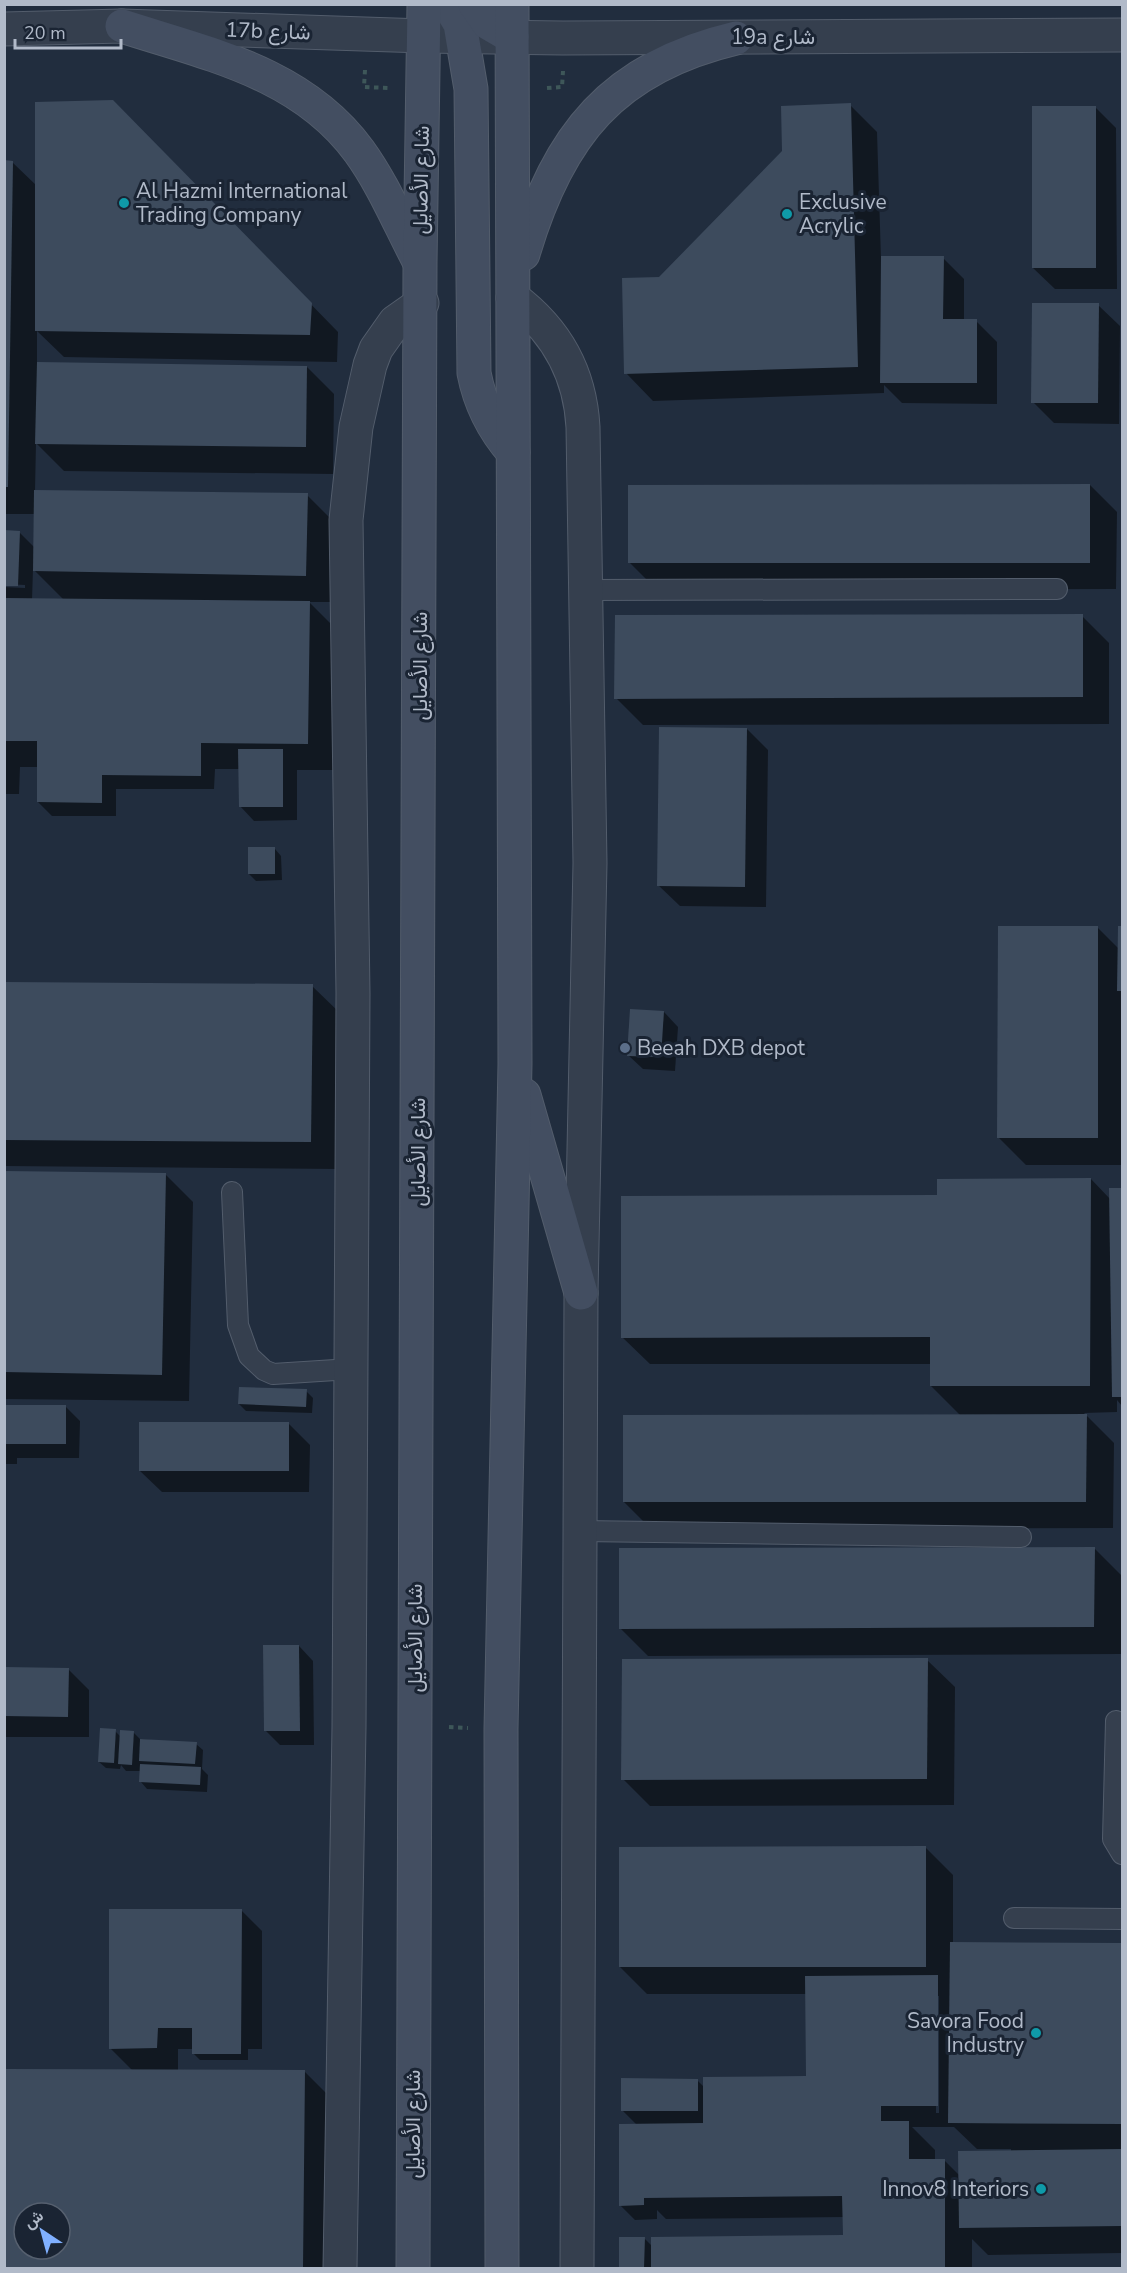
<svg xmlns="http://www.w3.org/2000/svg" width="1127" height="2273" font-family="'Nunito Sans',Vazirmatn,sans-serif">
<rect width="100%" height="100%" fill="#212d3e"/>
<g fill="#0007" fill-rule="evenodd">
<path d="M 850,105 L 877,132 L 881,258 L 943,258 L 964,279 L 964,321 L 976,321 L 997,342 L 997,404 L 902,403 L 884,385 L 884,393 L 653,401 L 626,373 L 660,279 Z"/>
<path d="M 1095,107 L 1116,128 L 1117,289 L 1055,289 L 1033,268 Z"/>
<path d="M 141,130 L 338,332 L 337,362 L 64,357 L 37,331 L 37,364 L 307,367 L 334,394 L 333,474 L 64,471 L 36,443 L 35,491 L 307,495 L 334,522 L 332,602 L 309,602 L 337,630 L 334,770 L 297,770 L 297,820 L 254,821 L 240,806 L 240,769 L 215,769 L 214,789 L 116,789 L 116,816 L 52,816 L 38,802 L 39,767 L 20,767 L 19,794 L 4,794 L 4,587 L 25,588 L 25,585 L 4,584 L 19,532 L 35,548 L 36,514 L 4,514 L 4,162 L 12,162 L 37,186 ZM 33,569 L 64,600 L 32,600 Z"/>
<path d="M 1098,305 L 1120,326 L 1119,424 L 1054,423 L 1033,402 Z"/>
<path d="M 1090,485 L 1117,512 L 1116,589 L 657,590 L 630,563 Z"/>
<path d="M 1082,616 L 1109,643 L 1109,724 L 643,725 L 616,698 Z"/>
<path d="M 747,729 L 768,750 L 766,907 L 680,906 L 658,885 Z"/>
<path d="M 275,849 L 281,856 L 282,880 L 256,881 L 249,874 Z"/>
<path d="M 1098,928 L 1119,949 L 1120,928 L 1122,928 L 1122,1165 L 1026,1165 L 999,1138 Z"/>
<path d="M 4,984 L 312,986 L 340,1013 L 338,1169 L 4,1166 Z"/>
<path d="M 664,1012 L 678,1027 L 675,1071 L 643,1069 L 628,1055 Z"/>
<path d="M 4,1172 L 166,1175 L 193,1202 L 189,1401 L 4,1399 Z"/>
<path d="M 1091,1179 L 1111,1200 L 1111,1190 L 1122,1189 L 1122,1406 L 1117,1400 L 1117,1412 L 1084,1413 L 1114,1443 L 1113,1528 L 651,1529 L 624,1502 L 961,1416 L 931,1386 L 931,1364 L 650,1364 L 622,1337 L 938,1197 Z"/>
<path d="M 306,1391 L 313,1398 L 312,1413 L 246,1411 L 239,1404 Z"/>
<path d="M 4,1406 L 66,1407 L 80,1421 L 79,1458 L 17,1458 L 17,1464 L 4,1464 Z"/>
<path d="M 289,1424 L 310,1445 L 309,1492 L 162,1492 L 140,1471 Z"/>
<path d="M 1094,1548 L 1121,1575 L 1121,1654 L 648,1656 L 621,1629 Z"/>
<path d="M 299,1646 L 313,1661 L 314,1745 L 280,1745 L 266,1731 Z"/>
<path d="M 927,1660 L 955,1687 L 954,1805 L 650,1806 L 623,1779 Z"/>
<path d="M 4,1668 L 68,1669 L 89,1690 L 89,1737 L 4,1737 Z"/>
<path d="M 115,1731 L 121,1737 L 133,1732 L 140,1739 L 196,1744 L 203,1750 L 202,1769 L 208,1775 L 207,1792 L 147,1789 L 141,1782 L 141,1771 L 126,1771 L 121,1765 L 120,1769 L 106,1768 L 99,1762 Z"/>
<path d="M 926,1848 L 953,1875 L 953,1944 L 1122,1945 L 1122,2253 L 988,2255 L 972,2239 L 972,2268 L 621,2268 L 621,2238 L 644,2238 L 653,2247 L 844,2237 L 844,2217 L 666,2219 L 657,2210 L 657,2219 L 635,2220 L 620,2205 L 637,2125 L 623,2111 L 697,2080 L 704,2087 L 807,2078 L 807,1994 L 647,1994 L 620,1967 ZM 936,1996 L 939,1996 L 939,2113 L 936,2113 ZM 912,2127 L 954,2127 L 977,2149 L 1011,2149 L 1011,2152 L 960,2176 L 944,2160 L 935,2160 L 935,2150 Z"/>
<path d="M 241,1910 L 262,1931 L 262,2049 L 248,2049 L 248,2060 L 200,2060 L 193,2053 L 194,2049 L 178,2049 L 178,2071 L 304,2071 L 331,2098 L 330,2268 L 4,2268 L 4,2071 L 133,2071 L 110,2048 ZM 24,2213 L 60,2213 L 60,2249 L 24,2249 Z"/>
</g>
<g fill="#3d4b5d" fill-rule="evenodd">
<path d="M 113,100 L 312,303 L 310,335 L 35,331 L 35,102 Z"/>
<path d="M 851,103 L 858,367 L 624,374 L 622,278 L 659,277 L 782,151 L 781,106 Z"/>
<rect x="1032" y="106" width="64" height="162"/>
<path d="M 4,160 L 13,161 L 8,487 L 4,487 Z"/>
<path d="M 881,256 L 944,256 L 943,319 L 977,319 L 977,383 L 880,383 Z"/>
<path d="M 1032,303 L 1099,303 L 1098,403 L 1031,403 Z"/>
<path d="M 37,362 L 307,366 L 306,447 L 35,444 Z"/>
<path d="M 1090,484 L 1090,563 L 628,563 L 628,485 Z"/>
<path d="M 34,490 L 308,493 L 306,576 L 33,571 Z"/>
<path d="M 4,530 L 20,531 L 18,586 L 4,586 Z"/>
<path d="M 4,598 L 310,601 L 308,744 L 201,743 L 201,776 L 102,775 L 102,803 L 37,802 L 37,741 L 4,741 Z"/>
<path d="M 1083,614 L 1083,697 L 614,699 L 615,615 Z"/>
<path d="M 659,727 L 747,728 L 745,887 L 657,886 Z"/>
<path d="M 238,749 L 283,749 L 283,807 L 239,807 Z"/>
<rect x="248" y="847" width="27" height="27"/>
<path d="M 998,926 L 1098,926 L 1098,1138 L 997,1138 Z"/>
<path d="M 1118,926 L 1122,926 L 1122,991 L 1117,991 Z"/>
<path d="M 4,982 L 313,984 L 311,1142 L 4,1140 Z"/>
<path d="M 630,1009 L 664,1011 L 661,1057 L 627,1056 Z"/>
<path d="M 4,1171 L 166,1173 L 162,1375 L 4,1372 Z"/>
<path d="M 1091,1178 L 1090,1386 L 930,1386 L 930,1337 L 621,1338 L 621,1196 L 937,1195 L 937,1179 Z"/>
<path d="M 1109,1188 L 1122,1188 L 1122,1397 L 1112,1397 Z"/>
<path d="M 239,1387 L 307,1389 L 306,1407 L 238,1404 Z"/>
<rect x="4" y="1405" width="62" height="39"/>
<path d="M 1087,1414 L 1086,1502 L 623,1502 L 623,1415 Z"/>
<rect x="139" y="1422" width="150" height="49"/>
<path d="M 1095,1547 L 1094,1627 L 619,1629 L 619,1548 Z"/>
<path d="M 263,1645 L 299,1645 L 300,1731 L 264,1731 Z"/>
<path d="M 928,1658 L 927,1779 L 621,1780 L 622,1659 Z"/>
<path d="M 4,1667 L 69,1668 L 68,1717 L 4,1716 Z"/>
<path d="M 100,1728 L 116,1729 L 114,1763 L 98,1762 Z"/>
<path d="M 120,1730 L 134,1731 L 132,1765 L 118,1764 Z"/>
<path d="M 140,1739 L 197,1742 L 195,1764 L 139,1761 Z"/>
<path d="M 140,1764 L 201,1767 L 200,1785 L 139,1782 Z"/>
<path d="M 926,1846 L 926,1967 L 619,1967 L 619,1847 Z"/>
<path d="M 109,1909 L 242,1909 L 241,2054 L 192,2054 L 192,2028 L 158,2028 L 157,2048 L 109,2049 Z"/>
<path d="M 950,1942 L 1122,1943 L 1122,2124 L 948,2123 Z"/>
<path d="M 938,1975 L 938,2106 L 881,2106 L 881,2121 L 909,2121 L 909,2159 L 945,2159 L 945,2268 L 651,2268 L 651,2237 L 843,2235 L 842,2196 L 644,2198 L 644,2205 L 619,2206 L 619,2124 L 703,2123 L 703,2077 L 806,2076 L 805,1976 Z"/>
<path d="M 4,2069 L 305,2070 L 303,2268 L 4,2268 ZM 24,2213 L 60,2213 L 60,2249 L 24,2249 Z"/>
<path d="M 621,2078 L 698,2079 L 698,2111 L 621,2111 Z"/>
<path d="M 1122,2149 L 1122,2226 L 959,2228 L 958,2151 Z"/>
<path d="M 619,2237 L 645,2237 L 644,2268 L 619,2268 Z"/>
</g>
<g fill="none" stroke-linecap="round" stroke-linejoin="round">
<defs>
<g id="service">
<path d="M 586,590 L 1057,589"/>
<path d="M 232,1192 L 238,1325 L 249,1356 L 264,1370 L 273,1374 L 351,1369"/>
<path d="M 581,1531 L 1021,1537"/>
<path d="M 1116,1721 L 1113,1839 L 1122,1854"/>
<path d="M 1014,1918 L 1122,1919"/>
</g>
<g id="minor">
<path d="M 4,29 L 122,26 L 424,36 L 563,38 L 1122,35"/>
<path d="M 513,298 C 556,330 580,372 583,427 L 590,863 L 581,1293 L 577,2268"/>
<path d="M 340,2268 L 349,1727 L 353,993 L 346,520 L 356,427 L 370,365 L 376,349 L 395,322 L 422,303"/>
</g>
<g id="secondary">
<path d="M 448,4 L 460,24 L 471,89 L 474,373 C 480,404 492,428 513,452"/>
<path d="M 475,4 L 488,23 L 512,37"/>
<path d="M 122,26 C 209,54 302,73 359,151 C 383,184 399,223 418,259"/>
<path d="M 523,254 C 558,135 613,67 736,38"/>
<path d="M 524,1095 L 581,1293"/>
<path d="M 413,2268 L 420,263 L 424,4"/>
<path d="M 502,2268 L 501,1729 L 515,1064 L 512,4"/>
</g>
</defs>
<use href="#service" stroke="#535d6c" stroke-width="22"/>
<use href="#minor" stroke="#535d6c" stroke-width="35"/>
<use href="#secondary" stroke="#535d6c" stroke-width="35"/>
<g stroke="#3e5759" stroke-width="4" stroke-dasharray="4.5 4.5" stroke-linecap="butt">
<path d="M 365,70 L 364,87 L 389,88"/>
<path d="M 547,88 L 562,87 L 563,71"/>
<path d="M 449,1727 L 468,1728"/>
</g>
<use href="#service" stroke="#353f4e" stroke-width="20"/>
<use href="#minor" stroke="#353f4e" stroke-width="33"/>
<use href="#secondary" stroke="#434e61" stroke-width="33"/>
</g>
<g fill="#0f9aa8" stroke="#1a2433" stroke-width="2">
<circle cx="124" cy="203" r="6"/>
<circle cx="787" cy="214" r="6"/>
<circle cx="1036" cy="2033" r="6"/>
<circle cx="1041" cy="2189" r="6"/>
</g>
<circle fill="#5c6f8a" stroke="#1a2433" stroke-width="2" cx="625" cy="1048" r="6"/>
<g text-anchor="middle" stroke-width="6" stroke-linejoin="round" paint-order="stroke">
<g font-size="21" fill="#b1bac9" stroke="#1a2433">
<text transform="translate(268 31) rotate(2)" y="7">17b شارع</text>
<text x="773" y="44">19a شارع</text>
<text transform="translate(421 180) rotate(-89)" y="7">شارع الأصايل</text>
<text transform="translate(420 666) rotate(-90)" y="7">شارع الأصايل</text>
<text transform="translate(418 1152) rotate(-90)" y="7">شارع الأصايل</text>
<text transform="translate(415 1638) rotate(-90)" y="7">شارع الأصايل</text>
<text transform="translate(413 2124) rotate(-90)" y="7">شارع الأصايل</text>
</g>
<g font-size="21" fill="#b1bac9" stroke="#1a2433" text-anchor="start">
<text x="136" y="198">Al Hazmi International<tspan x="136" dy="24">Trading Company</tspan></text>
<text x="799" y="209">Exclusive<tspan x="799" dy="24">Acrylic</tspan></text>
<text x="637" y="1055">Beeah DXB depot</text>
<text x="1024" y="2028" text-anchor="end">Savora Food<tspan x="1024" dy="24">Industry</tspan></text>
<text x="1029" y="2196" text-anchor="end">Innov8 Interiors</text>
</g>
</g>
<rect width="1127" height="2273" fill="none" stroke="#b1bac9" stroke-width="12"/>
<g transform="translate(42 2231) rotate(324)"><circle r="28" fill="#1a2433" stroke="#56606f" stroke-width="1.5"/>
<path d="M0-4.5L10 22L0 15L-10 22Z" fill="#80b0ff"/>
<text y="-9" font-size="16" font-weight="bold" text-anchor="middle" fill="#b1bac9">ش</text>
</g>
<path d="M15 39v9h106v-9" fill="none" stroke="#b1bac9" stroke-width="3"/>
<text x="24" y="39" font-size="18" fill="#b1bac9" stroke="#1a2433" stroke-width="4.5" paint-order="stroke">20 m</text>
</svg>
